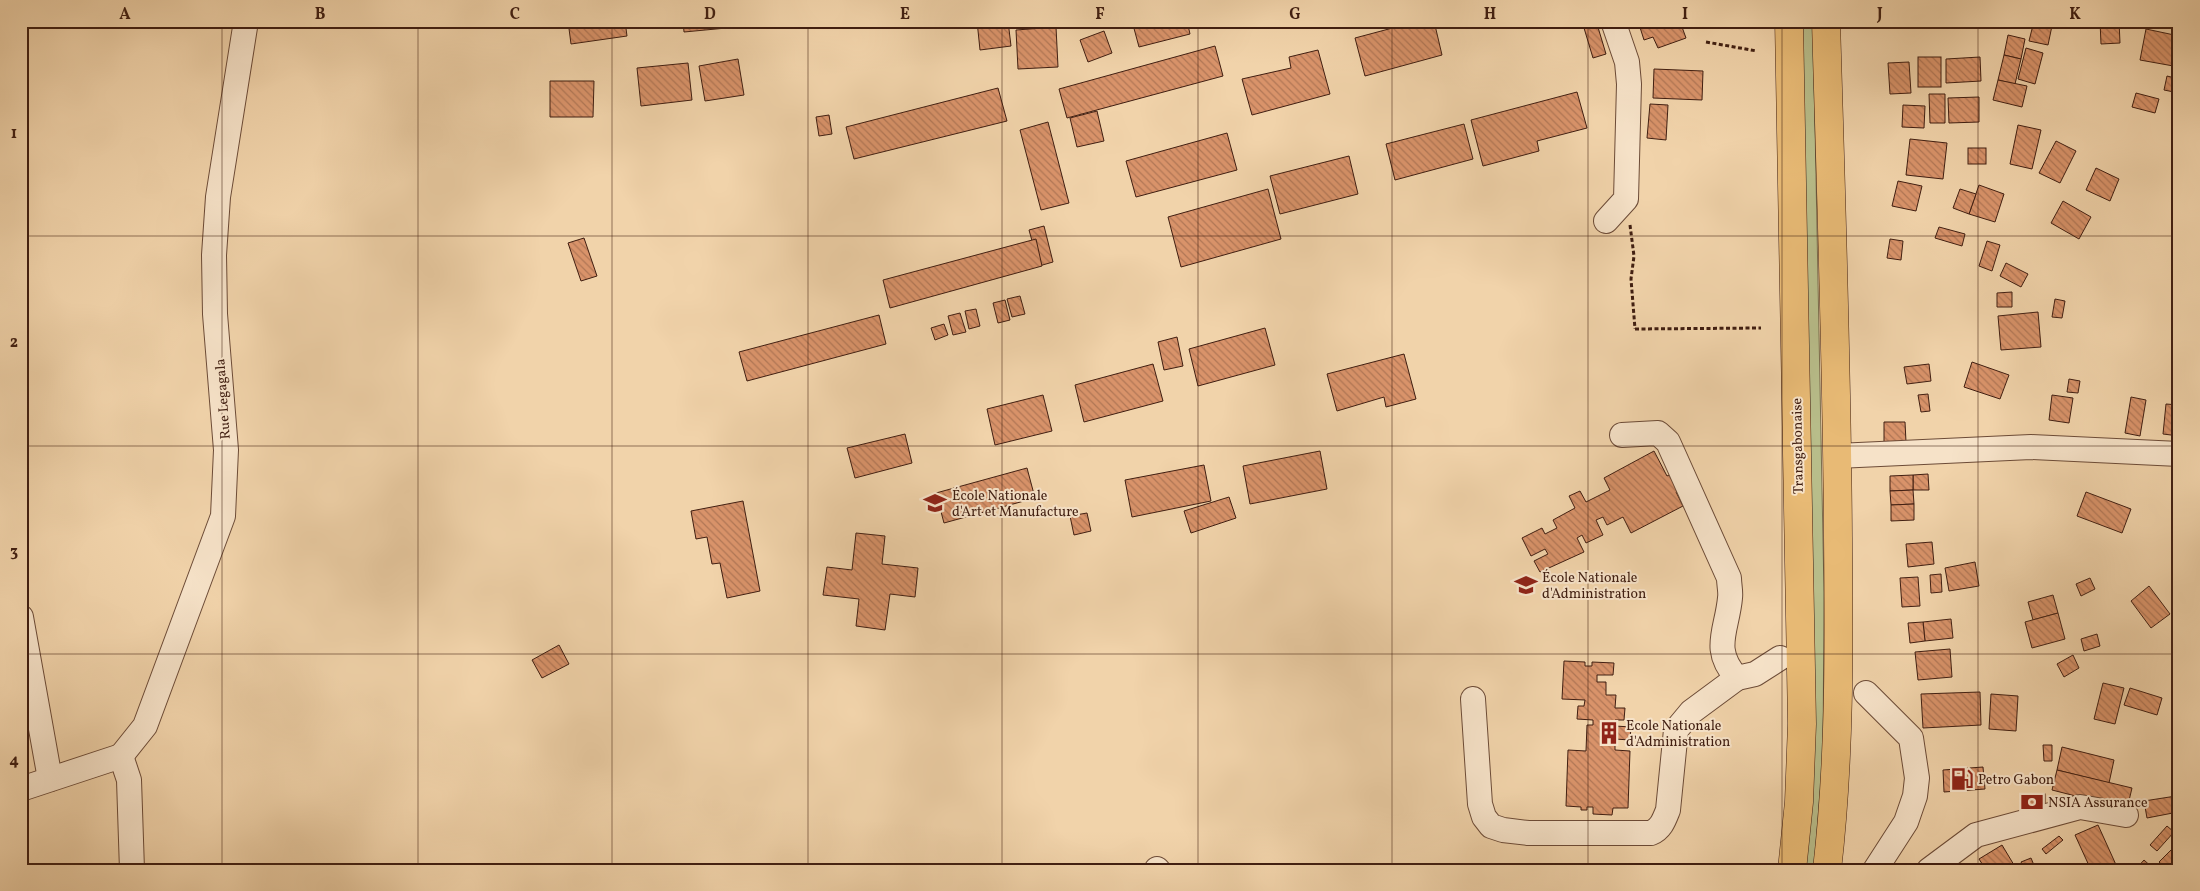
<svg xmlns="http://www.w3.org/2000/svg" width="2200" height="891" font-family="Vollkorn,serif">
<defs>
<pattern id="building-back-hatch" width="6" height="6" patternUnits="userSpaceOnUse" patternTransform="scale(1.25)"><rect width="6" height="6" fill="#d9936a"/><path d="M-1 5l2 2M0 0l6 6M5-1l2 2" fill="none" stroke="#b17756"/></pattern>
</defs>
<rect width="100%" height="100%" fill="#f1d3aa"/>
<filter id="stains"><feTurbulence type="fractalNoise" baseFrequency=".004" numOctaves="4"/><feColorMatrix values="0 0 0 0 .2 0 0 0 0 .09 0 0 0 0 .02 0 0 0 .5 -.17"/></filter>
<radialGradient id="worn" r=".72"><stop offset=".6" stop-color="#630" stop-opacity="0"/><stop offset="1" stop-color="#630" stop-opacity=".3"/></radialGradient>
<path fill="#b8bd8a" stroke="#7c6e4e" d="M 1802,21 L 1813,21 L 1824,593 L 1823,756 L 1814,870 L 1804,870 Z"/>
<g fill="url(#building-back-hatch)" stroke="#401e11">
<path d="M 568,21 L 625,21 L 627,36 L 571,44 Z"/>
<path d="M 683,21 L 737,21 L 737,27 L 684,32 Z"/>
<path d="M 797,21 L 829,21 L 828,26 Z"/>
<path d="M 977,21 L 1008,21 L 1011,46 L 980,50 Z"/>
<rect x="1014" y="21" width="39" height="3"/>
<path d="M 1132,21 L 1187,21 L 1190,34 L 1139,47 Z"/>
<path d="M 1399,21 L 1434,21 L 1442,55 L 1365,76 L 1355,38 L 1400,26 Z"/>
<path d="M 1638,21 L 1693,21 L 1694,23 L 1682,27 L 1686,38 L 1658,48 L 1653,37 L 1644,40 Z"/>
<path d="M 2034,21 L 2053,21 L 2048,45 L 2029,41 Z"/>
<path d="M 2100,21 L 2119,21 L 2120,43 L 2101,44 Z"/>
<path d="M 1597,24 L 1606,54 L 1593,58 L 1584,28 Z"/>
<path d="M 1056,27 L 1058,67 L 1018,69 L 1016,30 Z"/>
<path d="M 2146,29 L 2179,36 L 2179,67 L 2140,60 Z"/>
<path d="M 1104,31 L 1112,53 L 1088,62 L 1080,40 Z"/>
<path d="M 2008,35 L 2025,39 L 2021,59 L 2004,55 Z"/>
<path d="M 1215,46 L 1223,76 L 1067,118 L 1059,89 Z"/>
<path d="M 2026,48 L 2043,53 L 2035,84 L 2018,79 Z"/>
<path d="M 1318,50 L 1330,94 L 1252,115 L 1242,79 L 1291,68 L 1289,57 Z"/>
<path d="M 2004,55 L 2021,59 L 2015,84 L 1998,80 Z"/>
<rect x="1918" y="57" width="23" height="30"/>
<path d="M 1980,57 L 1981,81 L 1946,83 L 1946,59 Z"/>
<path d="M 738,59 L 744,95 L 705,101 L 699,66 Z"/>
<path d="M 1909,62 L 1911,93 L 1890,94 L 1888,63 Z"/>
<path d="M 688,63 L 692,100 L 641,106 L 637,68 Z"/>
<path d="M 1654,69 L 1703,71 L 1702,100 L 1653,98 Z"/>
<path d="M 2167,76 L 2179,79 L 2179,93 L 2164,90 Z"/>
<path d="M 1998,80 L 2027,86 L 2022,107 L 1993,100 Z"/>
<path d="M 550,81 L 594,81 L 593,117 L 550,117 Z"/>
<path d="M 998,88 L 1007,121 L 854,159 L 846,127 Z"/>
<path d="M 1577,92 L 1587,128 L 1537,141 L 1539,151 L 1483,166 L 1471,120 Z"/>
<path d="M 2136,93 L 2159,99 L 2155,113 L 2132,107 Z"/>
<path d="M 1929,94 L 1945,94 L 1945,123 L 1930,123 Z"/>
<path d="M 1979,97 L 1979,122 L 1949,123 L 1948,98 Z"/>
<path d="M 1650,104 L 1668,105 L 1666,140 L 1647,138 Z"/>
<path d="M 1903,105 L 1925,106 L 1924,128 L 1902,127 Z"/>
<path d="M 1097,111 L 1104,141 L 1077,147 L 1070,118 Z"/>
<path d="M 829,115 L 832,134 L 819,136 L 816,117 Z"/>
<path d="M 1048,122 L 1069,203 L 1041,210 L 1020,130 Z"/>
<path d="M 1464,124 L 1473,159 L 1395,180 L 1386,144 Z"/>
<path d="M 2018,125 L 2041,130 L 2032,169 L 2010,164 Z"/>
<path d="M 1227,133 L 1237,170 L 1136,197 L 1126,161 Z"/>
<path d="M 1910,139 L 1947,143 L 1943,179 L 1906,175 Z"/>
<path d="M 2056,141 L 2076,151 L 2060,183 L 2039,173 Z"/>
<rect x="1968" y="148" width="18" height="16"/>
<path d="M 1349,156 L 1358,194 L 1280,214 L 1270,176 Z"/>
<path d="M 2096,168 L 2119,179 L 2110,201 L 2086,190 Z"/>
<path d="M 1898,181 L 1922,186 L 1916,211 L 1892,206 Z"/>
<path d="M 1979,185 L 2004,194 L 1995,222 L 1969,214 Z"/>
<path d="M 1268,189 L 1281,239 L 1181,267 L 1168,217 Z"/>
<path d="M 1960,189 L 1976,194 L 1969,214 L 1953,208 Z"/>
<path d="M 2063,201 L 2091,217 L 2079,239 L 2051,223 Z"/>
<path d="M 1044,226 L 1053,262 L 1039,266 L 1029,230 Z"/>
<path d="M 1939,227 L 1965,234 L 1962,246 L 1935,238 Z"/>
<path d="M 584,238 L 597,276 L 581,281 L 568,243 Z"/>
<path d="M 1036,239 L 1042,266 L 890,308 L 883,280 Z"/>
<path d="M 1890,239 L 1903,241 L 1901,260 L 1887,258 Z"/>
<path d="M 1987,241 L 2000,245 L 1992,271 L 1979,266 Z"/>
<path d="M 2006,263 L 2028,274 L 2021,287 L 2000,276 Z"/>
<path d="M 2012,292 L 2012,307 L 1997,307 L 1997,293 Z"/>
<path d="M 1020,296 L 1025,314 L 1012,317 L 1007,299 Z"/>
<path d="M 2055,299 L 2065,301 L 2062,318 L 2052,317 Z"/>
<path d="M 1005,300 L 1010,320 L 998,323 L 993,303 Z"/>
<path d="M 976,309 L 980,326 L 969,329 L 965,311 Z"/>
<path d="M 2038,312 L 2041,347 L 2001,350 L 1998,316 Z"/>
<path d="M 960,313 L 966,332 L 953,335 L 948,316 Z"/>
<path d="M 879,315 L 886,344 L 747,381 L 739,352 Z"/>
<path d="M 944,324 L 948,335 L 935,340 L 931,328 Z"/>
<path d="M 1265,328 L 1275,365 L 1198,386 L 1189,349 Z"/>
<path d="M 1177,337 L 1183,366 L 1164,370 L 1158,342 Z"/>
<path d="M 1404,354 L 1416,399 L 1386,407 L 1384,397 L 1337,411 L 1327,374 Z"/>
<path d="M 1972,362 L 2009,375 L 2000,399 L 1964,387 Z"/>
<path d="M 1153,364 L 1163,401 L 1084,422 L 1075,385 Z"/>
<path d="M 1929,364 L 1931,381 L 1907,384 L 1904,367 Z"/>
<path d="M 2069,379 L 2080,381 L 2078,393 L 2067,392 Z"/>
<path d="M 1928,394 L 1930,411 L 1921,412 L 1918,395 Z"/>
<path d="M 1043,395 L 1052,431 L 995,445 L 987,409 Z"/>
<path d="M 2052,395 L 2073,398 L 2069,423 L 2049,420 Z"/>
<path d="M 2131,397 L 2146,400 L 2140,436 L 2125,433 Z"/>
<path d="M 2166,404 L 2179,405 L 2179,436 L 2163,434 Z"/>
<path d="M 1884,422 L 1905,422 L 1906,442 L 1884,442 Z"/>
<path d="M 905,434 L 912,463 L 855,478 L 847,448 Z"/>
<path d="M 1320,451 L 1327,489 L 1250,504 L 1243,466 Z"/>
<path d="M 1654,451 L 1667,476 L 1673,473 L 1682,489 L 1676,492 L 1683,506 L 1631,533 L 1623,517 L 1607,525 L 1603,517 L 1596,520 L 1603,535 L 1586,543 L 1582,535 L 1577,538 L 1584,552 L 1540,572 L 1534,561 L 1548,554 L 1545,549 L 1531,556 L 1522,538 L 1542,528 L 1545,534 L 1557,528 L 1553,520 L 1575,508 L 1569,496 L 1580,491 L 1586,502 L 1610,490 L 1604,478 Z"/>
<path d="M 1204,465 L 1211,501 L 1132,517 L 1125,480 Z"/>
<path d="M 1027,468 L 1035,498 L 944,523 L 936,493 Z"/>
<path d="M 1928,474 L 1929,490 L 1913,490 L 1913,475 Z"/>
<path d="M 1913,475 L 1913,490 L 1890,491 L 1890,476 Z"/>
<path d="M 1913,490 L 1914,504 L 1891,505 L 1890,491 Z"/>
<path d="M 2086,492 L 2131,509 L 2122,533 L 2077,516 Z"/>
<path d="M 1229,497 L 1236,518 L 1191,533 L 1184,511 Z"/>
<path d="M 743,501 L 760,591 L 727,598 L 720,563 L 712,564 L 707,537 L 696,539 L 691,511 Z"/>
<path d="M 1914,504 L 1914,520 L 1891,521 L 1891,505 Z"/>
<path d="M 1087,513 L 1091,531 L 1074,535 L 1070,516 Z"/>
<path d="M 856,533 L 885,536 L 882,564 L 918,568 L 915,597 L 890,594 L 885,630 L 856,626 L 859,599 L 823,595 L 827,567 L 852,570 Z"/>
<path d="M 1932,542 L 1934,564 L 1908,567 L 1906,544 Z"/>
<path d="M 1975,562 L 1979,586 L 1949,591 L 1945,568 Z"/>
<path d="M 1941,574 L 1942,592 L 1931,593 L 1930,575 Z"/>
<path d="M 1918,577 L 1920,606 L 1902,607 L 1900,578 Z"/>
<path d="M 2090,578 L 2095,589 L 2081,596 L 2076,584 Z"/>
<path d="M 2149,586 L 2170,614 L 2151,628 L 2131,601 Z"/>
<path d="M 2053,595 L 2058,613 L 2033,620 L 2028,602 Z"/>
<path d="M 2058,613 L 2065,639 L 2032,648 L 2025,622 Z"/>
<path d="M 1951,619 L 1953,638 L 1925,641 L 1923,622 Z"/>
<path d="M 1923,622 L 1925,641 L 1910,643 L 1908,623 Z"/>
<path d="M 2097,634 L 2100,646 L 2084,651 L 2081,639 Z"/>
<path d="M 559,645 L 569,664 L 542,678 L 532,660 Z"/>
<path d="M 1950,649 L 1952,677 L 1918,680 L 1915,652 Z"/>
<path d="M 2073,655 L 2079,668 L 2064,677 L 2057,664 Z"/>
<path d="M 1564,661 L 1585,662 L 1585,666 L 1592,666 L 1592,662 L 1614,663 L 1613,675 L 1597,675 L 1597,682 L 1606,682 L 1606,695 L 1616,695 L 1615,708 L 1625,708 L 1624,720 L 1615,720 L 1615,726 L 1631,727 L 1630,740 L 1615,739 L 1615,750 L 1630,751 L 1628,808 L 1613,808 L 1612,815 L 1593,814 L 1593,807 L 1587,807 L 1587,810 L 1581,810 L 1581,807 L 1566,806 L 1568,750 L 1586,751 L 1587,725 L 1593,725 L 1593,720 L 1577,719 L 1578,706 L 1584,706 L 1585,700 L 1562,699 Z"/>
<path d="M 2103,683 L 2124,688 L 2115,724 L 2094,719 Z"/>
<path d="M 2130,688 L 2162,698 L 2157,715 L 2124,705 Z"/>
<path d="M 1980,692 L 1981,725 L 1923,728 L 1921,694 Z"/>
<path d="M 1991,694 L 2018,696 L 2016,731 L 1989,729 Z"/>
<path d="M 2043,745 L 2052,745 L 2052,761 L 2044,761 Z"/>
<path d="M 2062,747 L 2114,760 L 2109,783 L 2057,770 Z"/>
<path d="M 1983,767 L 1985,789 L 1944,792 L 1943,770 Z"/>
<path d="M 2057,770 L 2132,788 L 2127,809 L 2052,790 Z"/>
<rect x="2023" y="794" width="22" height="11"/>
<path d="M 2176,796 L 2178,812 L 2147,818 L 2144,801 Z"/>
<path d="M 2098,825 L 2117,867 L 2111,870 L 2091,870 L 2075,835 Z"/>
<path d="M 2167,826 L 2174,832 L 2157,851 L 2150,845 Z"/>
<path d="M 2059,836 L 2063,840 L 2046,854 L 2042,849 Z"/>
<path d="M 2179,842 L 2179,870 L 2167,870 L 2159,862 Z"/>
<path d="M 2002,845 L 2017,870 L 1986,870 L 1979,859 Z"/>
<path d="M 2031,858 L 2036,870 L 2025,870 L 2021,862 Z"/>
<path d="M 2144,860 L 2155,870 L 2135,870 Z"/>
</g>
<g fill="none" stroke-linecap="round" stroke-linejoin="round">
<defs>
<g id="minor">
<path d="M 1606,221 L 1626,199 L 1629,84 L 1627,62 L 1613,21"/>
<path d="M 1622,435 L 1658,433 L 1668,442 L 1729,578 C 1729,585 1731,592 1730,598 C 1727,631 1711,649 1737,678 L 1755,674 L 1780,658"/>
<path d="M 1837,456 L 2031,447 L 2179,454"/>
<path d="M 21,617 L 50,779"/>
<path d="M 1866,693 L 1911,738 L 1917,778 L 1915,796 L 1906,822 L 1875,870"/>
<path d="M 1473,699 L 1480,804 L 1484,817 L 1491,826 L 1503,830 L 1528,833 L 1651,833 C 1661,829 1664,820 1668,810 L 1676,730 L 1691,712 L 1737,678"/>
<path d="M 121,756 L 145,726 L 223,516 L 226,450 L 215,314 L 214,255 L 218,197 L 246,21"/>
<path d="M 121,756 L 129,780 L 132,870"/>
<path d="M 21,789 L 121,756"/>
<path d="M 1157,869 L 1158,870"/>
<path d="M 1929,870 L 1976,835 L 2080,807 L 2126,815"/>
</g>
<g id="highway">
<path d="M 1789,21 L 1802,724 L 1799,802 L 1792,870"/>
<path d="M 1826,21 C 1831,193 1837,365 1838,537 C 1839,648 1840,759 1827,870"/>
</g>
</defs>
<use href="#minor" stroke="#6c4b37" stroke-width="26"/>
<use href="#highway" stroke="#401e11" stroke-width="29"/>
<g stroke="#401e11" stroke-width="3" stroke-dasharray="4 2.5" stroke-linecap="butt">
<path d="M 1706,42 L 1757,51"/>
<path d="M 1630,225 L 1634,256 L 1631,279 L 1635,329"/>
<path d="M 1635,329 L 1761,328"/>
</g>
<use href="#minor" stroke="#f6e2c8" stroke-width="24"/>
<use href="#highway" stroke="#e8ba75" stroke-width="28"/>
</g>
<path fill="none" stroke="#401e11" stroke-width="1" stroke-opacity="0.55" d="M 222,21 L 222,870M 418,21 L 418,870M 612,21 L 612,870M 808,21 L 808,870M 1002,21 L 1002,870M 1198,21 L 1198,870M 1392,21 L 1392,870M 1588,21 L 1588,870M 1782,21 L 1782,870M 1978,21 L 1978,870M 21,236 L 2179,236M 21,446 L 2179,446M 21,654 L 2179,654"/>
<defs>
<symbol id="university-bare" viewBox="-9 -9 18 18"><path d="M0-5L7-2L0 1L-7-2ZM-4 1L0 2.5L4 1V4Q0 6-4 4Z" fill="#8f2418" stroke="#f6e2c8" stroke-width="2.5" paint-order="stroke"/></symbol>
<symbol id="building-bare" viewBox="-9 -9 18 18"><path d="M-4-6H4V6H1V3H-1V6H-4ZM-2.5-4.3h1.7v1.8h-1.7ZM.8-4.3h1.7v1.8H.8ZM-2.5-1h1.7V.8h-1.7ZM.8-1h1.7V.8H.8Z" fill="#8f2418" stroke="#f6e2c8" stroke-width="2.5" paint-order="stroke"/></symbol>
<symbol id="fuel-bare" viewBox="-9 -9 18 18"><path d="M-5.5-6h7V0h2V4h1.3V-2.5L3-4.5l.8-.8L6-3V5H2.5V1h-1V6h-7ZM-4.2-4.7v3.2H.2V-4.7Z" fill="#8f2418" stroke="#f6e2c8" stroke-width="2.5" paint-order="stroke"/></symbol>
<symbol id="bank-bare" viewBox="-9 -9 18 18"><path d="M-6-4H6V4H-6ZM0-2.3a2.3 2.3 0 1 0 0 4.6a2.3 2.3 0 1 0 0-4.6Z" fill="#8f2418" stroke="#f6e2c8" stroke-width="2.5" paint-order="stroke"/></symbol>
</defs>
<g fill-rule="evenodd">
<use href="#university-bare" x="919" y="487" width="32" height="32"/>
<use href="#university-bare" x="1510" y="569" width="32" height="32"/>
<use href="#building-bare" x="1593" y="717" width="32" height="32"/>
<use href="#fuel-bare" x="1946" y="763" width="32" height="32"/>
<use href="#bank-bare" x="2016" y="786" width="32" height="32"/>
</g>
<g text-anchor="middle" stroke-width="4" stroke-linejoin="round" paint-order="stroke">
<g font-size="14" fill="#401e11" stroke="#f6e2c8">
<text transform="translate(222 399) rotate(-94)" y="5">Rue Legagala</text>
<text transform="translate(1797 446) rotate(-91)" y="5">Transgabonaise</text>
</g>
<g font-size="14" fill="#401e11" stroke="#f6e2c8" text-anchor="start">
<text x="952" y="500">École Nationale<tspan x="952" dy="16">d'Art et Manufacture</tspan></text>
<text x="1542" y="582">École Nationale<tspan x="1542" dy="16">d'Administration</tspan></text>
<text x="1626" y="730">Ecole Nationale<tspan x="1626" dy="16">d'Administration</tspan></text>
<text x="1978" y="784">Petro Gabon</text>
<text x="2048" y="807">NSIA Assurance</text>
</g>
</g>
<rect width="2200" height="891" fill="none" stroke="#f1d3aa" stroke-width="55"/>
<rect x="28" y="28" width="2144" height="836" fill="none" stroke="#401e11" stroke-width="2"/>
<g font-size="16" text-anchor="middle" font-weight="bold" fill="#401e11">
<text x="125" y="19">A</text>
<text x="320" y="19">B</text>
<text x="515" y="19">C</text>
<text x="710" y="19">D</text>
<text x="905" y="19">E</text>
<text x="1100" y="19">F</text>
<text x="1295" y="19">G</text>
<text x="1490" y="19">H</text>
<text x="1685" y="19">I</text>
<text x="1880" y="19">J</text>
<text x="2075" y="19">K</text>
<text x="14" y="138">1</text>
<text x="14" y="347">2</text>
<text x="14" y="556">3</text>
<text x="14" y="765">4</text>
</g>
<rect width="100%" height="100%" filter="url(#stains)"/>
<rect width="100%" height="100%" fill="url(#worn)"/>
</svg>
